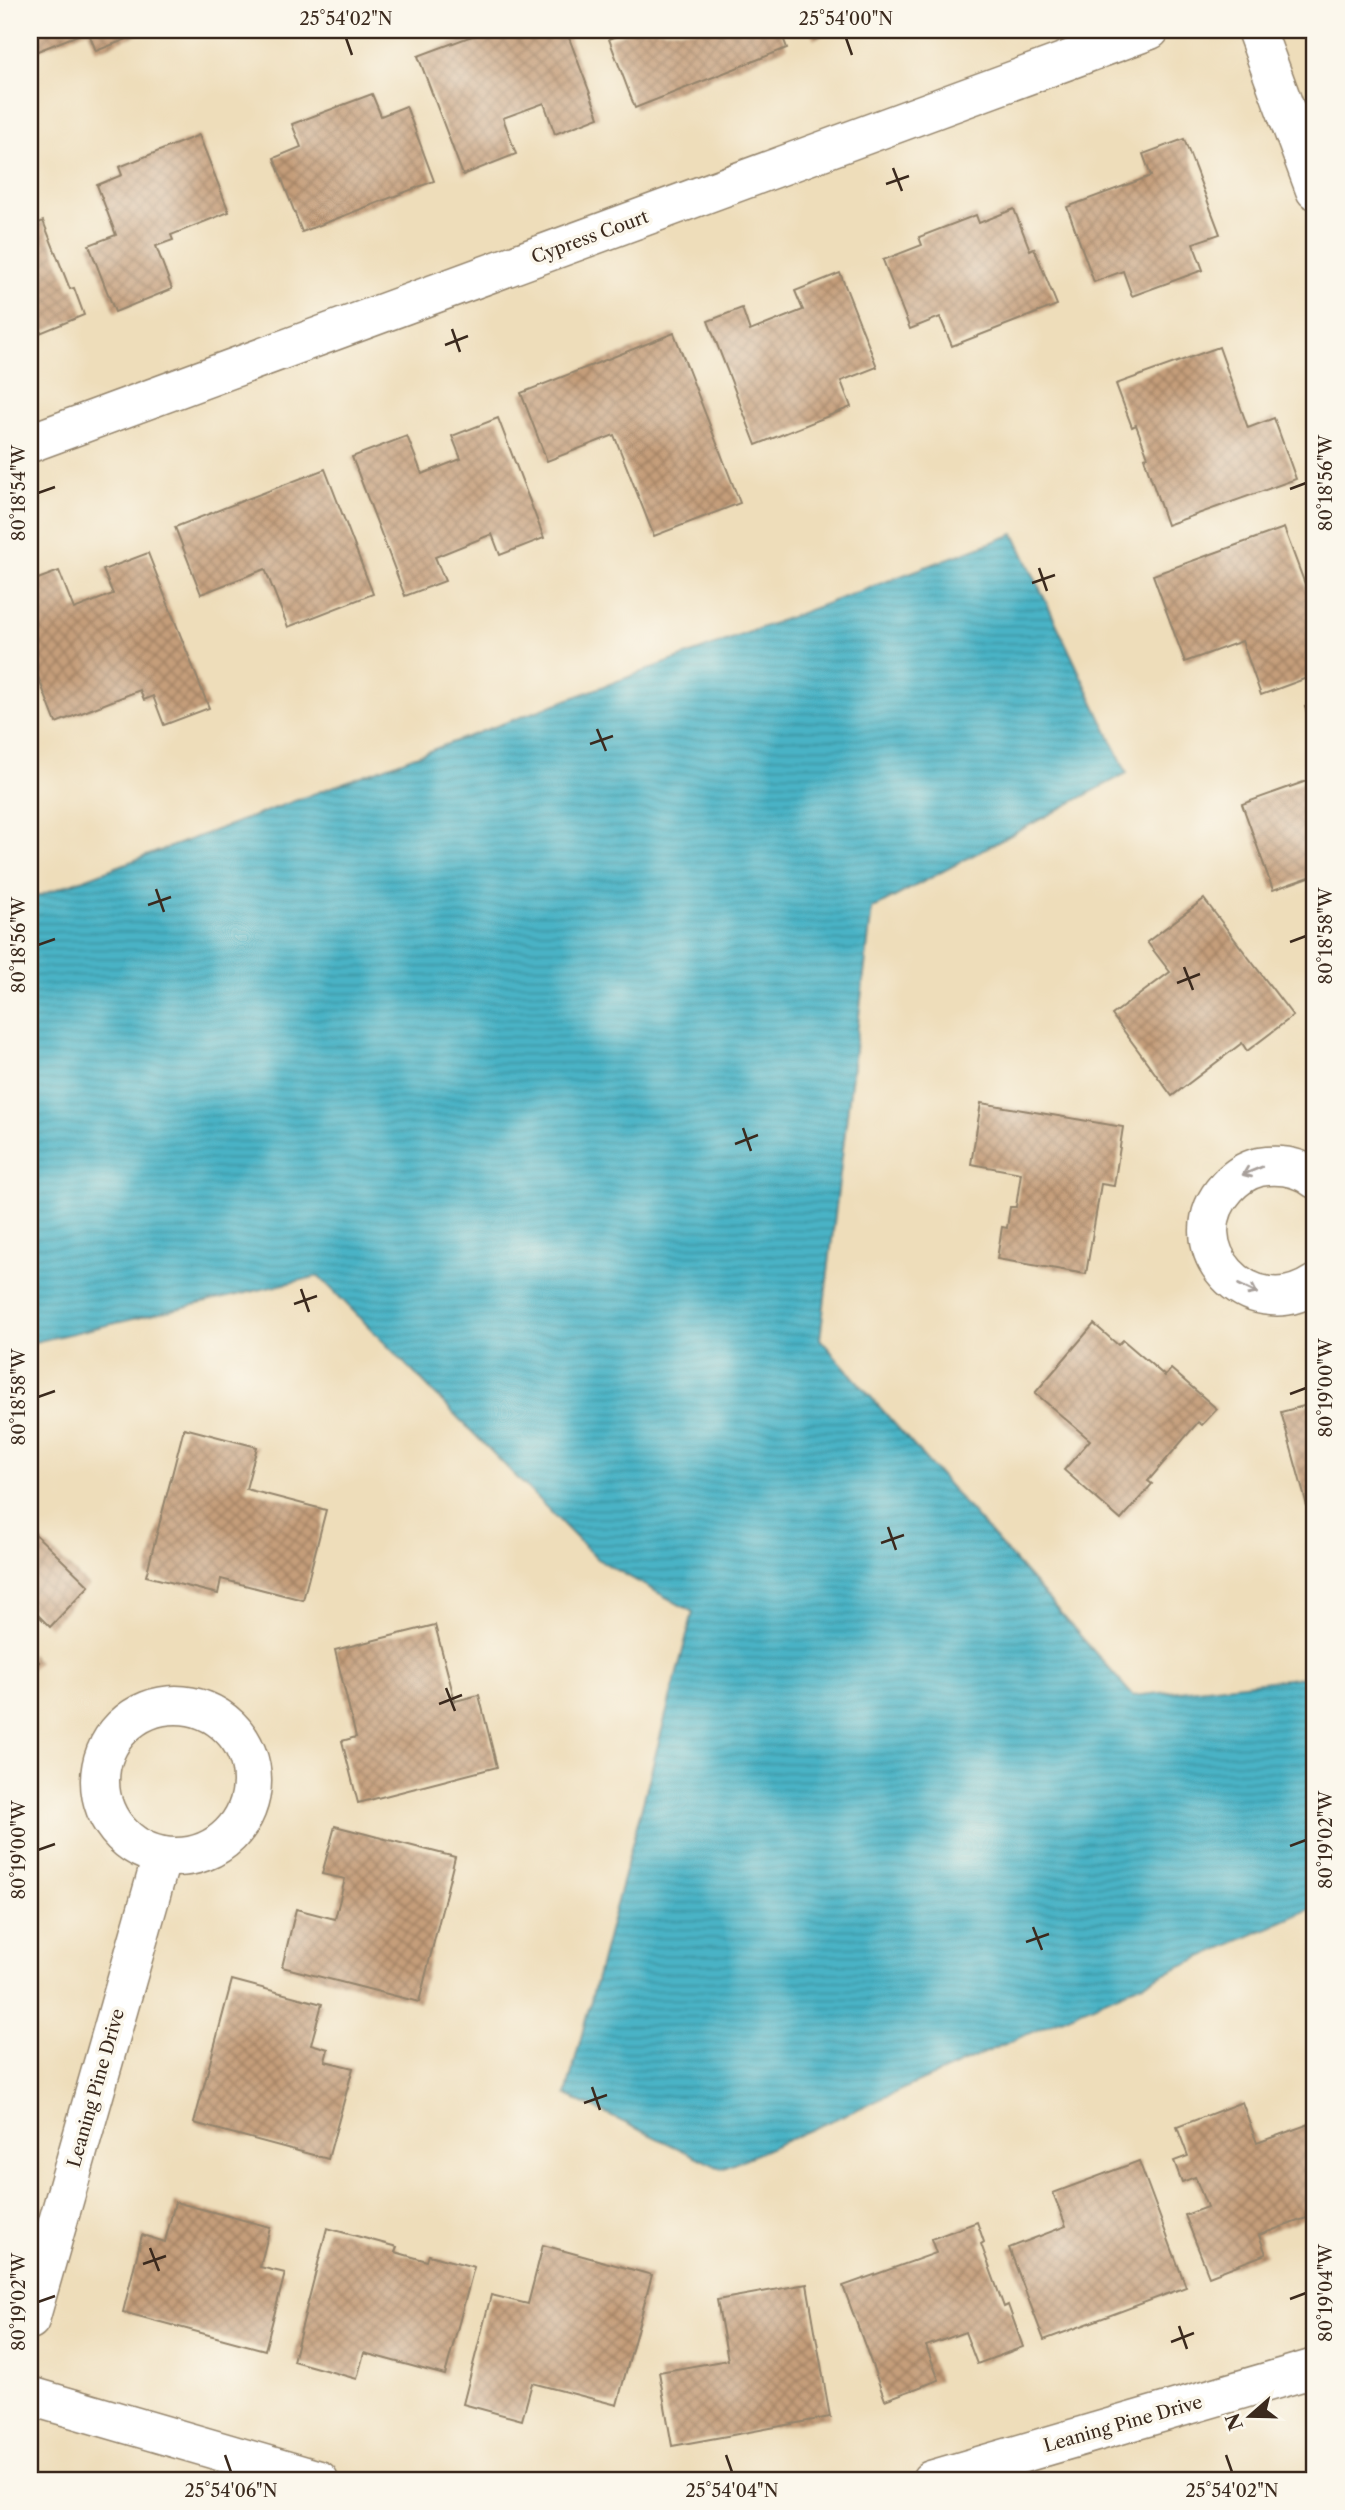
<svg xmlns="http://www.w3.org/2000/svg" width="1345" height="2510" font-family="'Libre Caslon Text',serif">
<defs>
<pattern id="water-rules" width="6" height="5" patternUnits="userSpaceOnUse" patternTransform="scale(1.75)"><rect width="6" height="5" fill="#48b3c6"/><path d="M0 2.5h6" fill="none" stroke="#3d92a0"/></pattern>
<pattern id="building-cross-hatch" width="8" height="8" patternUnits="userSpaceOnUse" patternTransform="scale(1.75)"><rect width="8" height="8" fill="#c59e7a"/><path d="M0 0l8 8M0 8l8-8" fill="none" stroke="#a18163"/></pattern>
</defs>
<rect width="100%" height="100%" fill="#fbf7ec"/>
<filter id="ink" filterUnits="userSpaceOnUse"><feTurbulence type="fractalNoise" baseFrequency=".0143" numOctaves="2"/><feDisplacementMap in="SourceGraphic" scale="14" xChannelSelector="R" yChannelSelector="G"/><feConvolveMatrix kernelMatrix="1 2 1 2 8 2 1 2 1" color-interpolation-filters="sRGB"/></filter>
<filter id="wash" filterUnits="userSpaceOnUse"><feTurbulence type="fractalNoise" baseFrequency=".00686" numOctaves="4" result="noise"/><feDisplacementMap in="SourceGraphic" scale="28" xChannelSelector="R" yChannelSelector="G"/><feGaussianBlur stdDeviation="1.57" result="paint"/><feColorMatrix in="noise" values="0 0 0 0 0 0 0 0 0 0 0 0 0 0 0 0 0 1.4 0 .05"/><feComposite in="paint" operator="in"/></filter>
<g filter="url(#wash)">
<rect width="100%" height="100%" fill="#eeddba"/>
<path fill="url(#water-rules)" stroke="#426e72" stroke-width="2" d="M 1014,534 L 1127,773 L 872,909 L 820,1339 L 1133,1696 L 1315,1676 L 1315,1907 L 722,2169 L 566,2095 L 693,1612 L 597,1559 L 319,1276 L 30,1343 L 30,899 Z"/>
<g id="blocks">
<g fill="url(#building-cross-hatch)">
<path d="M 30,30 L 150,30 L 96,51 L 88,31 L 30,54 Z"/>
<path d="M 488,30 L 566,30 L 599,117 L 555,134 L 544,103 L 503,118 L 516,154 L 463,175 L 418,56 Z"/>
<path d="M 634,30 L 780,30 L 787,48 L 635,108 L 609,39 Z"/>
<path d="M 811,30 L 837,30 L 814,39 Z"/>
<path d="M 372,94 L 381,116 L 406,106 L 434,181 L 302,232 L 274,158 L 301,147 L 292,124 Z"/>
<path d="M 199,135 L 229,212 L 171,235 L 173,240 L 156,246 L 172,289 L 115,312 L 89,245 L 116,235 L 97,185 L 122,175 L 119,167 Z"/>
<path d="M 1184,139 L 1220,234 L 1193,243 L 1203,270 L 1132,296 L 1123,271 L 1094,282 L 1067,207 L 1151,176 L 1143,154 Z"/>
<path d="M 1014,209 L 1030,250 L 1034,248 L 1057,305 L 952,346 L 940,317 L 910,329 L 883,260 L 922,245 L 919,237 L 976,215 L 979,223 Z"/>
<path d="M 43,221 L 70,289 L 74,288 L 84,315 L 40,333 L 30,313 L 30,227 Z"/>
<path d="M 840,273 L 877,367 L 841,381 L 851,407 L 756,445 L 708,321 L 742,308 L 750,331 L 803,310 L 795,291 Z"/>
<path d="M 674,333 L 740,503 L 654,536 L 614,435 L 547,461 L 521,393 Z"/>
<path d="M 1219,347 L 1248,428 L 1274,418 L 1296,479 L 1167,525 L 1144,458 L 1148,457 L 1136,425 L 1132,427 L 1116,384 Z"/>
<path d="M 498,418 L 544,538 L 500,555 L 492,534 L 435,557 L 445,581 L 405,596 L 352,457 L 407,436 L 422,474 L 461,459 L 452,436 Z"/>
<path d="M 325,469 L 373,594 L 288,627 L 265,569 L 201,594 L 175,527 Z"/>
<path d="M 1284,528 L 1315,611 L 1315,675 L 1261,695 L 1242,641 L 1185,662 L 1153,575 Z"/>
<path d="M 148,553 L 209,708 L 164,725 L 153,696 L 144,700 L 140,690 L 56,723 L 30,656 L 30,582 L 59,571 L 74,609 L 113,594 L 103,570 Z"/>
<path d="M 1315,704 L 1315,735 L 1305,707 Z"/>
<path d="M 1315,778 L 1315,875 L 1273,890 L 1242,804 Z"/>
<path d="M 1204,899 L 1293,1016 L 1247,1051 L 1242,1043 L 1172,1096 L 1112,1015 L 1170,972 L 1147,942 Z"/>
<path d="M 981,1103 L 1123,1127 L 1114,1186 L 1101,1184 L 1086,1274 L 997,1259 L 1002,1227 L 1007,1228 L 1010,1207 L 1016,1207 L 1021,1173 L 971,1164 Z"/>
<path d="M 1094,1324 L 1118,1345 L 1123,1340 L 1165,1376 L 1171,1369 L 1217,1409 L 1202,1425 L 1198,1422 L 1148,1481 L 1152,1484 L 1121,1520 L 1064,1470 L 1090,1440 L 1035,1393 Z"/>
<path d="M 1315,1403 L 1315,1507 L 1308,1509 L 1281,1412 Z"/>
<path d="M 184,1428 L 257,1447 L 246,1489 L 326,1510 L 303,1600 L 221,1579 L 218,1594 L 146,1576 Z"/>
<path d="M 30,1529 L 89,1586 L 50,1627 L 30,1607 Z"/>
<path d="M 435,1625 L 455,1701 L 479,1695 L 497,1767 L 358,1803 L 342,1741 L 356,1737 L 335,1650 Z"/>
<path d="M 30,1653 L 39,1662 L 30,1671 Z"/>
<path d="M 335,1826 L 455,1857 L 419,2002 L 282,1967 L 296,1909 L 335,1919 L 345,1879 L 322,1874 Z"/>
<path d="M 232,1980 L 322,2004 L 311,2044 L 328,2049 L 325,2061 L 353,2068 L 328,2159 L 194,2123 Z"/>
<path d="M 1242,2102 L 1257,2143 L 1312,2123 L 1315,2134 L 1315,2215 L 1259,2235 L 1266,2254 L 1209,2276 L 1185,2215 L 1207,2207 L 1195,2177 L 1182,2182 L 1174,2161 L 1188,2156 L 1177,2127 Z"/>
<path d="M 1139,2161 L 1186,2287 L 1044,2340 L 1009,2248 L 1066,2226 L 1053,2193 Z"/>
<path d="M 175,2202 L 270,2227 L 260,2267 L 285,2273 L 265,2350 L 123,2312 L 142,2235 L 165,2242 Z"/>
<path d="M 977,2222 L 984,2242 L 981,2244 L 1004,2307 L 1008,2305 L 1023,2347 L 977,2364 L 965,2332 L 926,2346 L 939,2380 L 885,2400 L 843,2286 L 936,2253 L 931,2239 Z"/>
<path d="M 327,2228 L 397,2247 L 395,2252 L 427,2261 L 429,2255 L 474,2267 L 445,2375 L 364,2353 L 357,2379 L 293,2361 Z"/>
<path d="M 543,2245 L 652,2275 L 617,2405 L 532,2383 L 522,2420 L 463,2404 L 491,2295 L 528,2304 Z"/>
<path d="M 807,2284 L 830,2417 L 672,2446 L 659,2372 L 728,2360 L 717,2300 Z"/>
</g>
</g>
</g>
<g filter="url(#ink)">
<use href="#blocks" fill-opacity="0" stroke="#94846c" stroke-width="2"/>
<g fill="none" stroke-linecap="round" stroke-linejoin="round">
<defs>
<g id="minor">
<path d="M 1256,30 L 1315,190"/>
<path d="M 30,443 L 1150,30"/>
<path d="M 1315,1179 C 1299,1166 1279,1164 1259,1167 C 1247,1170 1236,1177 1227,1187 C 1174,1245 1249,1328 1315,1284"/>
<circle cx="176" cy="1781" r="76"/>
<path d="M 30,2320 L 162,1856"/>
<path d="M 30,2396 L 319,2480"/>
<path d="M 931,2480 L 1315,2368"/>
</g>
</defs>
<use href="#minor" stroke="#94846c" stroke-width="41"/>
<use href="#minor" stroke="#fff" stroke-width="38"/>
</g>
<defs><path id="oneway-shaft" d="M-6 0H5M1.5-3L5.5 0L1.5 3" fill="none" stroke-width="1.6" stroke-linecap="round" stroke-linejoin="round" transform="scale(1.75)"/></defs>
<g stroke="#a79f9a">
<use href="#oneway-shaft" transform="translate(1252 1171) rotate(158)"/>
<use href="#oneway-shaft" transform="translate(1248 1289) rotate(26)"/>
</g>
</g>
<path fill="none" stroke="#3b2a1e" stroke-width="2.5" d="M 346,38 L 352,55M 846,38 L 852,55M 893,168 L 902,191M 886,184 L 909,176M 452,329 L 460,352M 445,345 L 468,336M 1290,489 L 1306,483M 38,493 L 55,487M 1039,568 L 1047,591M 1032,583 L 1055,575M 597,729 L 606,751M 590,744 L 613,736M 156,889 L 164,912M 148,905 L 171,897M 1290,942 L 1306,936M 38,945 L 55,939M 1184,967 L 1193,990M 1177,983 L 1200,974M 743,1128 L 751,1151M 735,1144 L 758,1135M 301,1289 L 309,1312M 294,1304 L 317,1296M 1290,1394 L 1306,1388M 38,1397 L 55,1391M 888,1527 L 896,1550M 881,1543 L 904,1535M 446,1688 L 455,1711M 439,1704 L 462,1695M 1290,1846 L 1306,1840M 38,1850 L 55,1844M 1033,1927 L 1042,1950M 1026,1942 L 1049,1934M 592,2087 L 600,2110M 584,2103 L 607,2095M 150,2248 L 159,2271M 143,2264 L 166,2256M 1290,2299 L 1306,2293M 38,2302 L 55,2296M 1179,2326 L 1187,2349M 1171,2342 L 1194,2333M 225,2455 L 231,2472M 726,2455 L 732,2472M 1226,2455 L 1232,2472"/>
<g text-anchor="middle" stroke-width="7" stroke-linejoin="round" paint-order="stroke">
<g font-size="18" fill="#3b2a1e" stroke="#fbf7ec">
<text transform="translate(590 237) rotate(-20)" y="6">Cypress Court</text>
<text transform="translate(96 2088) rotate(-74)" y="6">Leaning Pine Drive</text>
<text transform="translate(1123 2424) rotate(-16)" y="6">Leaning Pine Drive</text>
</g>
</g>
<rect width="1345" height="2510" fill="none" stroke="#fbf7ec" stroke-width="77"/>
<g transform="translate(1250 2416) rotate(250)" stroke="#fbf7ec" stroke-width="5" paint-order="stroke">
<path d="M0-5L12 26L0 18L-12 26Z" fill="#3b2a1e"/>
<text y="-10" font-size="19" font-weight="bold" text-anchor="middle" fill="#3b2a1e">N</text>
</g>
<rect x="38" y="38" width="1268" height="2434" fill="none" stroke="#3b2a1e" stroke-width="2.5"/>
<g font-size="18" text-anchor="middle" fill="#3b2a1e">
<text x="346" y="25">25°54'02"N</text>
<text x="846" y="25">25°54'00"N</text>
<text transform="translate(1326 483) rotate(-90)" y="6">80°18'56"W</text>
<text transform="translate(19 493) rotate(-90)" y="6">80°18'54"W</text>
<text transform="translate(1326 936) rotate(-90)" y="6">80°18'58"W</text>
<text transform="translate(19 945) rotate(-90)" y="6">80°18'56"W</text>
<text transform="translate(1326 1388) rotate(-90)" y="6">80°19'00"W</text>
<text transform="translate(19 1397) rotate(-90)" y="6">80°18'58"W</text>
<text transform="translate(1326 1840) rotate(-90)" y="6">80°19'02"W</text>
<text transform="translate(19 1850) rotate(-90)" y="6">80°19'00"W</text>
<text transform="translate(1326 2293) rotate(-90)" y="6">80°19'04"W</text>
<text transform="translate(19 2302) rotate(-90)" y="6">80°19'02"W</text>
<text x="231" y="2497">25°54'06"N</text>
<text x="732" y="2497">25°54'04"N</text>
<text x="1232" y="2497">25°54'02"N</text>
</g>
</svg>
